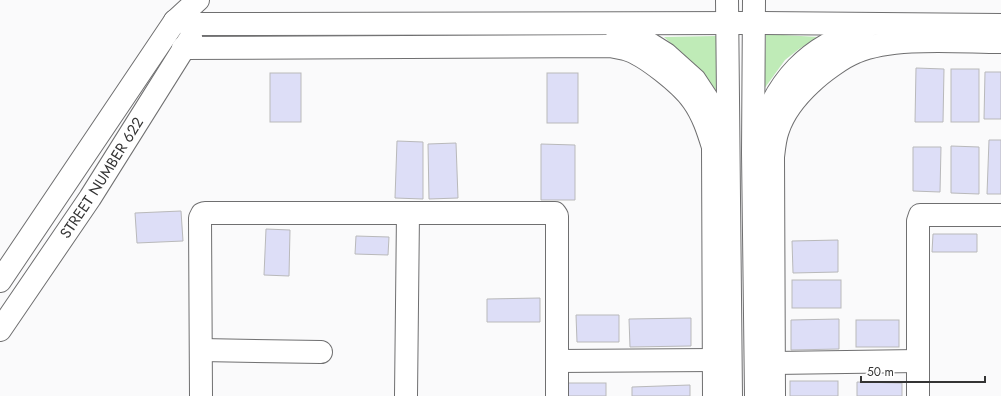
<svg xmlns="http://www.w3.org/2000/svg" width="1001" height="396" font-family="Jost,sans-serif">
<rect width="100%" height="100%" fill="#fafafb"/>
<g fill="#bfebb7">
<path d="M 766,34 L 818,37 L 799,49 L 785,60 L 764,89 Z"/>
<path d="M 716,36 L 716,95 L 696,66 L 664,37 Z"/>
</g>
<g fill="#dddef7" stroke="#b9b9ba">
<path d="M 916,68 L 944,69 L 943,122 L 915,122 Z"/>
<rect x="951" y="69" width="28" height="53"/>
<path d="M 985,72 L 1001,72 L 1001,119 L 984,119 Z"/>
<rect x="270" y="73" width="31" height="49"/>
<rect x="547" y="73" width="31" height="50"/>
<path d="M 989,140 L 1001,140 L 1001,194 L 987,194 Z"/>
<path d="M 397,141 L 423,142 L 423,199 L 395,198 Z"/>
<path d="M 456,143 L 458,198 L 429,199 L 428,144 Z"/>
<path d="M 541,144 L 575,145 L 575,200 L 541,200 Z"/>
<path d="M 951,146 L 979,147 L 979,194 L 951,193 Z"/>
<path d="M 913,147 L 941,147 L 940,192 L 913,191 Z"/>
<path d="M 181,211 L 183,241 L 137,243 L 135,213 Z"/>
<path d="M 266,229 L 290,230 L 289,276 L 264,275 Z"/>
<path d="M 933,234 L 977,234 L 977,252 L 932,252 Z"/>
<path d="M 356,236 L 389,237 L 388,255 L 355,254 Z"/>
<path d="M 838,240 L 838,272 L 793,273 L 792,241 Z"/>
<rect x="792" y="280" width="49" height="28"/>
<path d="M 540,298 L 540,322 L 487,322 L 487,299 Z"/>
<path d="M 576,315 L 619,315 L 619,342 L 577,342 Z"/>
<path d="M 691,318 L 691,346 L 630,347 L 629,319 Z"/>
<path d="M 839,319 L 839,349 L 791,350 L 791,320 Z"/>
<rect x="856" y="320" width="43" height="27"/>
<rect x="790" y="381" width="48" height="15"/>
<path d="M 857,382 L 902,383 L 902,396 L 857,396 Z"/>
<rect x="564" y="383" width="42" height="13"/>
<path d="M 690,385 L 690,396 L 632,396 L 632,387 Z"/>
</g>
<g fill="none" stroke-linecap="round" stroke-linejoin="round">
<defs>
<g id="minor">
<path d="M 183,48 L 610,46 C 615,47 620,48 625,49 C 644,54 682,85 693,101 C 703,115 708,131 713,147 L 714,396"/>
<path d="M 0,281 L 175,21"/>
<path id="s1" d="M 0,330 L 90,198 L 191,37"/>
<path d="M 201,350 L 321,352"/>
<path d="M 557,361 L 714,360"/>
<path d="M 774,363 L 918,361"/>
<path d="M 201,396 L 200,218 L 202,214 L 205,213 L 555,213 L 557,216 L 557,396"/>
<path d="M 406,396 L 408,213"/>
<path d="M 774,396 L 773,157 C 774,148 775,138 778,130 C 784,112 797,96 811,83 C 821,73 843,57 856,52 C 895,36 958,42 1001,42"/>
<path d="M 918,396 L 918,221 L 920,215 L 1001,215"/>
</g>
<g id="major">
<path d="M 727,0 L 731,396"/>
<path d="M 754,0 L 753,153 L 756,396"/>
<path d="M 175,21 L 199,24 L 753,23 L 1001,25"/>
<path d="M 175,21 L 198,0"/>
<path d="M 616,29 L 639,37 L 666,54 L 695,80 L 728,130"/>
<path d="M 758,137 C 776,81 808,45 865,29"/>
</g>
</defs>
<use href="#minor" stroke="#6f6f70" stroke-width="24"/>
<use href="#major" stroke="#6f6f70" stroke-width="24"/>
<use href="#minor" stroke="#fff" stroke-width="22"/>
<use href="#major" stroke="#fff" stroke-width="22"/>
</g>
<g text-anchor="middle" stroke-width="3" stroke-linejoin="round" paint-order="stroke">
<g font-size="15" fill="#343434" stroke="#fff">
<text dy="5" stroke="none"><textPath href="#s1" startOffset="183">STREET NUMBER 622</textPath></text>
</g>
</g>
<path d="M861 376v6h124v-6" fill="none" stroke="#343434" stroke-width="2"/>
<text x="867" y="376" font-size="12" fill="#343434" stroke="#ffffff" stroke-width="3" paint-order="stroke">50 m</text>
</svg>
